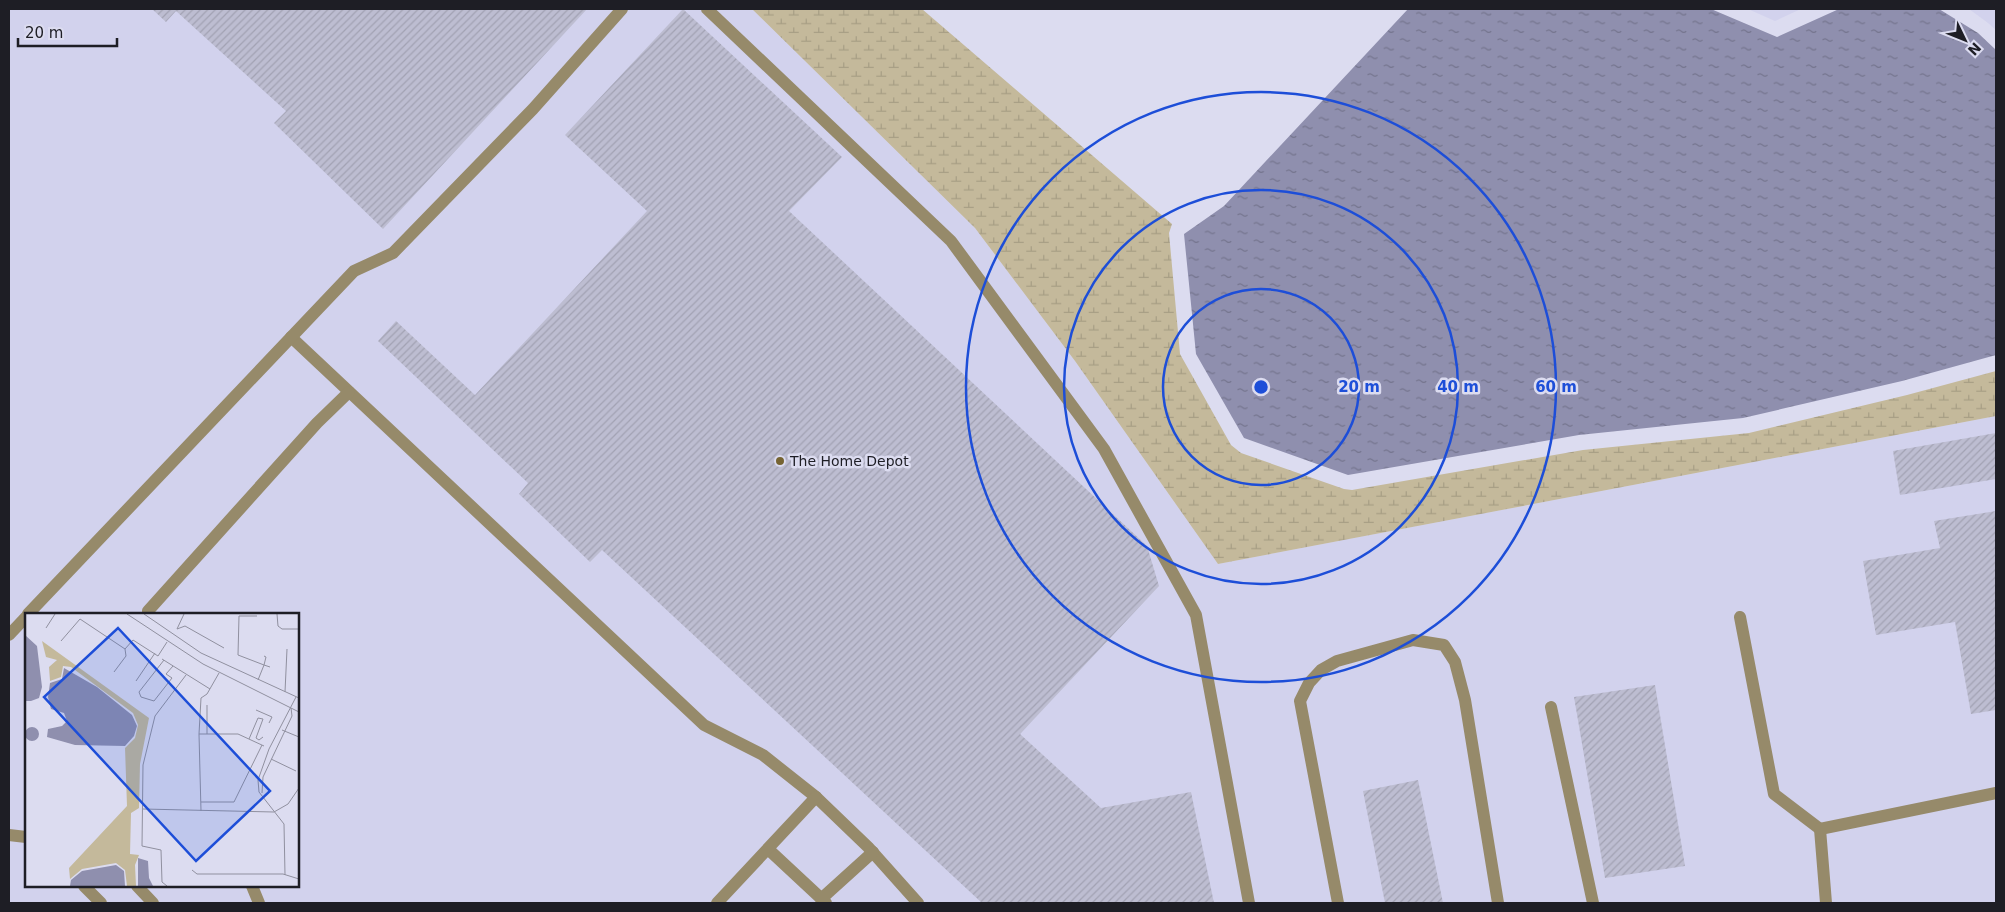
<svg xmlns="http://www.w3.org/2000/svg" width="2005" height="912" font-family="'DejaVu Sans',sans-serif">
<defs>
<pattern id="wetland-marsh" width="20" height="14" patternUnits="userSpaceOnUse" patternTransform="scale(1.25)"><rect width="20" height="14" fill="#c4b99b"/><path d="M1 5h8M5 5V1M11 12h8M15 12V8" fill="none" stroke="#a89f85"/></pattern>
<pattern id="water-ripples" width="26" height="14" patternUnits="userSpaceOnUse" patternTransform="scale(1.25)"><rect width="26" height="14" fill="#8f8fae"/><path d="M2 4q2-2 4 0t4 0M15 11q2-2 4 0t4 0" fill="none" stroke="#74748d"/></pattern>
<pattern id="building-hatch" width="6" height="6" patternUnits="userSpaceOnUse" patternTransform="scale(1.25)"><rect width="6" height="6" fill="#bdbdd1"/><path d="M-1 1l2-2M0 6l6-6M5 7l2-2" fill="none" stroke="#a2a2b3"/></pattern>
</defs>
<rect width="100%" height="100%" fill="#dcdcf0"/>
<g fill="#d2d2ed" fill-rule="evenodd">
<path d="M 9,9 L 752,9 L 975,228 L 1075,361 L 1218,564 L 1996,416 L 1996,903 L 9,903 ZM 26,614 L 298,614 L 298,886 L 26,886 Z"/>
<path d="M 1748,9 L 1801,9 L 1775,21 Z"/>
<path d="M 1969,9 L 1996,9 L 1996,30 L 1988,23 Z"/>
</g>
<path fill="url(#wetland-marsh)" d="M 752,9 L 922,9 L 1172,224 L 1169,233 L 1180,354 L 1231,445 L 1241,453 L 1344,489 L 1352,490 L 1583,450 L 1749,433 L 1907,395 L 1996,371 L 1996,416 L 1218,564 L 1075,361 L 975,228 Z"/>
<path fill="url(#water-ripples)" d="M 1408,9 L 1711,9 L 1777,37 L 1839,9 L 1939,9 L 1978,33 L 1996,50 L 1996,355 L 1902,381 L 1743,418 L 1579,435 L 1348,475 L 1244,438 L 1196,354 L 1184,234 L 1224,206 Z"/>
<g fill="url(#building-hatch)">
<path d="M 152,9 L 587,9 L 383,229 L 274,123 L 286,111 L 176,11 L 166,22 Z"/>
<path d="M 683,9 L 842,157 L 789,211 L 1147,546 L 1159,586 L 1020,734 L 1101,808 L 1191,792 L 1214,903 L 982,903 L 602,550 L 590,562 L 519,494 L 528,483 L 378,341 L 396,321 L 475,395 L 647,211 L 565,135 Z"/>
<path d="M 1996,433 L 1996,479 L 1900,495 L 1893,451 Z"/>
<path d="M 1996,511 L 1996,710 L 1971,714 L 1955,622 L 1876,635 L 1863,561 L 1940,548 L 1934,521 Z"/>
<path d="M 1655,685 L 1685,866 L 1605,878 L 1574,697 Z"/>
<path d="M 1418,780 L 1443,903 L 1385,903 L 1363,791 Z"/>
</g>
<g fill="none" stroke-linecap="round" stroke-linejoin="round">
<g stroke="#968a6a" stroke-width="12">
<path d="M 707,9 L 951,241 L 1104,449 L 1196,615 L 1249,903"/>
<path d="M 291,337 L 704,725 L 763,755 L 816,797 L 868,847 L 918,903"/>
<path d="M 28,614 L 354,271 L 393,253 L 533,109 L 622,9"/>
<path d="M 149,614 L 148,611 L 317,423 L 349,392"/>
<path d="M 1740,617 L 1774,794 L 1820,829"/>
<path d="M 9,635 L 26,617"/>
<path d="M 1551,707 L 1593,903"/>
<path d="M 9,835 L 26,837"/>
<path d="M 768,849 L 826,903"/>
<path d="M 84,886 L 101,903"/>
<path d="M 137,886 L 153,903"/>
<path d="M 252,886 L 259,903"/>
<path d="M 821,899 L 873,852"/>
<path d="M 717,903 L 816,797"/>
<path d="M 1338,903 L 1300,701 L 1309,683 L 1321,670 L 1337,661 L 1413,640 L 1444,645 L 1455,662 L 1465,700 L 1498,903"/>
<path d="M 1826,903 L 1820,829 L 1996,793"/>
</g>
</g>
<g fill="none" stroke="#1d4ed8" stroke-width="2.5">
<circle cx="1261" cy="387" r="98"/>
<circle cx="1261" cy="387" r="197"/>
<circle cx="1261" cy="387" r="295"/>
</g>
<circle fill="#766432" stroke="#dcdcf0" stroke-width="2" cx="780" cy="461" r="5"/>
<g text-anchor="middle" stroke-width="5" stroke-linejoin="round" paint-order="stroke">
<g font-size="14" fill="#1e1e25" stroke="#dcdcf0" text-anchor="start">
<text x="790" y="466">The Home Depot</text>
</g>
</g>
<g transform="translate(25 613)">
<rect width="274" height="274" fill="#dcdcf0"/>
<path d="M 17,28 L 124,105 L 115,151 L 114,195 L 106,200 L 105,241 L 114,242 L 110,252 L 111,273 L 102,273 L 100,257 L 91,250 L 57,256 L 45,266 L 44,255 L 102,193 L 100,135 L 110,125 L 113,112 L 108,100 L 46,54 L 38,53 L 36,64 L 25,68 L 24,54 L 32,47 L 21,44 Z" fill="#c4b99b"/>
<path d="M 0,22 L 12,33 L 17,74 L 14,85 L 6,88 L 0,88 ZM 39,55 L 72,74 L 107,102 L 112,113 L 109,123 L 100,133 L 50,132 L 22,124 L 23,116 L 37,113 L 42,108 L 39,100 L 26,96 L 23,84 L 25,70 L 37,66 ZM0 121a7 7 0 1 1 14 0a7 7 0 1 1-14 0ZM 113,245 L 123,248 L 124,265 L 128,273 L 113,273 ZM 91,252 L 99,258 L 100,273 L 45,273 L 46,267 L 57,258 Z" fill="#8f8fae"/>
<path fill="none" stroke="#90909f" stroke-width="1" d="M 102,1 L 178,51 L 274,99M 119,1 L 176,40 L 274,85M 252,1 L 253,13 L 257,16 L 274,16M 232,3 L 214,3 L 213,42 L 239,52 L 233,67M 21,15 L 30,1M 152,16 L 160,13 L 199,35M 152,16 L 159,1M 36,28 L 55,6 L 100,36 L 108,27 L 133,43 L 142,29M 239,43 L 241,44 L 239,52 L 245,54M 137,46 L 185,76M 139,47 L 114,79 L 116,84 L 129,88 L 147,65 L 141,61 L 148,53M 89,59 L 101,43 L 100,36M 111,68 L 130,40M 260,79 L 262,36M 231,97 L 247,104 L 244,110M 257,117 L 274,124M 174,121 L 213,121 L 239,133M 182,121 L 182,92M 224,126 L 233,105 L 238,106 L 231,125 L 234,127 L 238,124M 246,146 L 271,158M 237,180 L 238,164 L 267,103 L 266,95M 176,189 L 209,189 L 237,132M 118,196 L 249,199 L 263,191 L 274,175M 176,198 L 174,121 L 176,85 L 182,81 L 194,60M 167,257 L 172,261 L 258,261 L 274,266M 260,262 L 259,211 L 234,179 L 233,167 L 244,136 L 271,84M 142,273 L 137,269 L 136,237 L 117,233 L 118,152 L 130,103 L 161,62"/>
<path fill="#1d4ed8" fill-opacity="0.15" stroke="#1d4ed8" stroke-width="2.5" d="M 93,15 L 245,178 L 171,248 L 19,84 Z"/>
<rect width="274" height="274" fill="none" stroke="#1e1e25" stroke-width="2.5"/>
</g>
<circle cx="1261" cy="387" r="8" fill="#1d4ed8" stroke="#dcdcf0" stroke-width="2.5"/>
<g font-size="15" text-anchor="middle" font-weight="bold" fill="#1d4ed8" stroke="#dcdcf0" stroke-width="5" stroke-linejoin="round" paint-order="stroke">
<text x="1359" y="392">20 m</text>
<text x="1458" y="392">40 m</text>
<text x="1556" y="392">60 m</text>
</g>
<rect width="2005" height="912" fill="none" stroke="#1e1e25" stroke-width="20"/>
<g transform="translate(1965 40) rotate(133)" stroke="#dcdcf0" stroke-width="4" paint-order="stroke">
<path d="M0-4L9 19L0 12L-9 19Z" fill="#1e1e25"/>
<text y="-8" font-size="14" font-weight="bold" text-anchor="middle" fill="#1e1e25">N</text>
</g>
<path d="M18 38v8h99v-8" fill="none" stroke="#1e1e25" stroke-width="2.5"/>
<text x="25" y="38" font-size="15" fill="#1e1e25" stroke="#dcdcf0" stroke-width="4" paint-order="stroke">20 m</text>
</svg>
